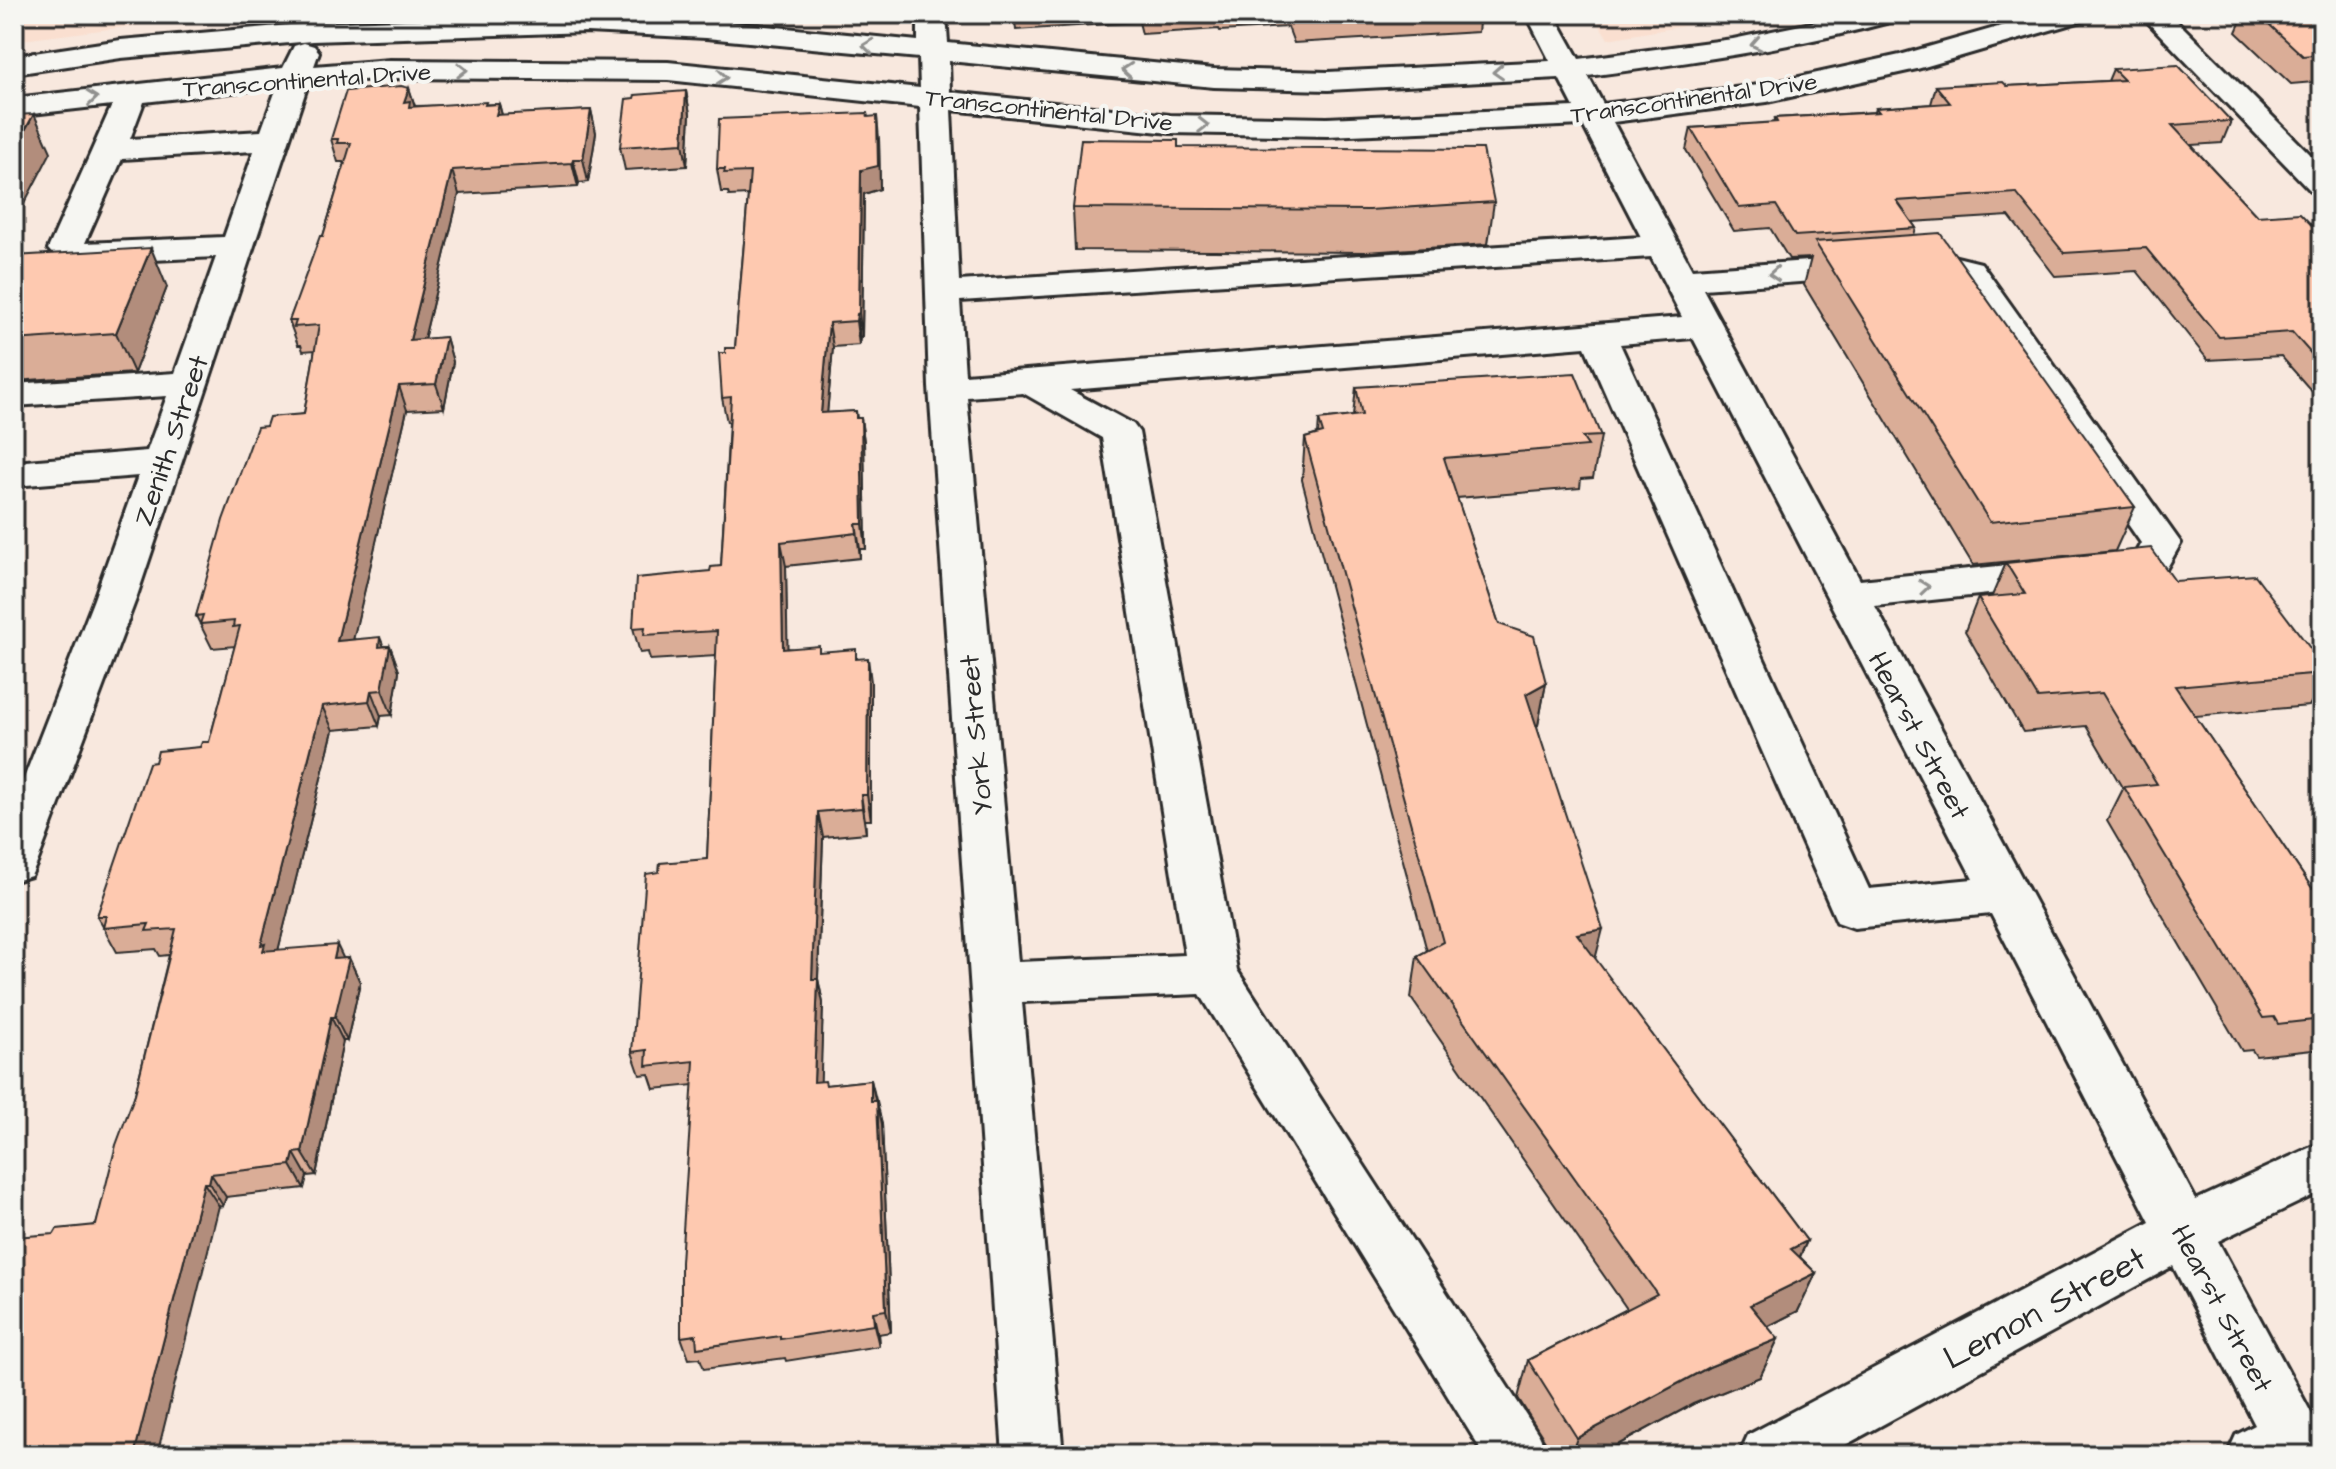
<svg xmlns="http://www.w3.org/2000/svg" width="2336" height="1469" font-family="'Architects Daughter',sans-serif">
<rect width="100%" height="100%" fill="#f8e8de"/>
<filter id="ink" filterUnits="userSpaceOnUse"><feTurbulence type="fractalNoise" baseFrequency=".0125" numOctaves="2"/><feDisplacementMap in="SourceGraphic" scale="16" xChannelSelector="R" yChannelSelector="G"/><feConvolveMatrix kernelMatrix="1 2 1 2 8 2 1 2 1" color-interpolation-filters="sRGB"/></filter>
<g filter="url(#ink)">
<g fill="#fadfd0">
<path d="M 14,14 L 228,14 L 14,41 Z"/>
<path d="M 1593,14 L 1755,14 L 1608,39 Z"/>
</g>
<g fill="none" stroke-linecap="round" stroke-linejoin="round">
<defs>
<g id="minor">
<path d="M 587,14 L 706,20 L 918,41 L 918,14 L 946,14 L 948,43 L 1214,69 L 1328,72 L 1550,61 L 1526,14 L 1554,14 L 1579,59 L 1733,39 L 1855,14 L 1901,14 L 1897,20 C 1795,48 1692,62 1588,76 L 1603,104 L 1767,84 L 1900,55 L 2044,14 L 2089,14 L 2085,20 L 1917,69 L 1767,102 L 1613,122 L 1692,269 L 1936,252 L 1981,263 L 2181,543 L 2164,573 L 2150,577 L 1875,606 L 2196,1200 L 2322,1142 L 2322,1191 L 2218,1241 L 2322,1433 L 2322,1455 L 2227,1455 L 2236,1435 L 2255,1425 L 2173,1266 L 1827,1455 L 1739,1455 L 1748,1435 L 2150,1222 L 1991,914 L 1854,928 L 1837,922 L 1585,347 L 1070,390 L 1133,424 L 1139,432 L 1237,970 L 1539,1435 L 1548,1455 L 1484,1455 L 1200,994 L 1022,1002 L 1063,1455 L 1003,1455 L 929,387 L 920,107 L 668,80 L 390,78 L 308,84 L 136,599 L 37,863 L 31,876 L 14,881 L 14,804 L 94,599 L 138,476 L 14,486 L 14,462 L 147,451 L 167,396 L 14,406 L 14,384 L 175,373 L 216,257 L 90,263 L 58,260 L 48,249 L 112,105 L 14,116 L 14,98 L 283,68 L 294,46 L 304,43 L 314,46 L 319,52 L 314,66 L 390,60 L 668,62 L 920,88 L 919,58 L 706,38 L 587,32 L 312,41 L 121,58 L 14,74 L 14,56 L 121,40 L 312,23 ZM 949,61 L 1214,87 L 1328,90 L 1559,78 L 1574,107 L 1327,118 L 1170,115 L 950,92 ZM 277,87 L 261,131 L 130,139 L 144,102 ZM 951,110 L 1170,133 L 1327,136 L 1583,125 L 1641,237 L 959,281 ZM 254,151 L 224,237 L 85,243 L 122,159 ZM 1651,257 L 1682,317 L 965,375 L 960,301 ZM 1936,272 L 1957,277 L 2141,543 L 2136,552 L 1860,580 L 1703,289 ZM 1693,338 L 1973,879 L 1869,889 L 1620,344 ZM 1023,393 L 1102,438 L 1185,955 L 1018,962 L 967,397 Z"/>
<path d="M 2140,14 L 2170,14 L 2322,166 L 2322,194 L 2311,191 Z"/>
</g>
</defs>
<use href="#minor" stroke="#2b2b2b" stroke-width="6"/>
<use href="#minor" fill="#f6f6f2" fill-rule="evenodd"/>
</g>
<g fill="#daad97" stroke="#2b2b2b" stroke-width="2">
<path d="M 1014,14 L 1480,14 L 1478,32 L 1294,43 L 1288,27 L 1220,31 L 1219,29 L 1142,34 L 1139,22 L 1016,30 Z"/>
<path d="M 2244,14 L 2322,14 L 2322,90 L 2314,82 L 2291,84 L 2236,32 Z"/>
<path d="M 2113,69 L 2231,121 L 2222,143 L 2191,145 L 2257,216 L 2322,236 L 2322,403 L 2281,356 L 2208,360 L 2137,271 L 2055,276 L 2009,216 L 1912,222 L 1916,228 L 1914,235 L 2135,507 L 2115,551 L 1973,565 L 1804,285 L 1811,258 L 1789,259 L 1770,228 L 1734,231 L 1686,150 L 1691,128 L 1773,123 L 1775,118 L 1875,112 L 1876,108 L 1931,104 L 1936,86 L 2007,86 L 2108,81 Z"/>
<path d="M 409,88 L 415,106 L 499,104 L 502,115 L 591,110 L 596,133 L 588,182 L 579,183 L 578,187 L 459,194 L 424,339 L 446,337 L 453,362 L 444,408 L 407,410 L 353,639 L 384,646 L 390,646 L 399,671 L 392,715 L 381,716 L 379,726 L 333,730 L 278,950 L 343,958 L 349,958 L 360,982 L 347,1041 L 343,1041 L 316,1175 L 307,1176 L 304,1188 L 226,1197 L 223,1206 L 54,1234 L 96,1225 L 135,1094 L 169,955 L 160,956 L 156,949 L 117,952 L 97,916 L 155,762 L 200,747 L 209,742 L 235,646 L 212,648 L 196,616 L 266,426 L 304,414 L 315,350 L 303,351 L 301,345 L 298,345 L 289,321 L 323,236 L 344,166 L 343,162 L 338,162 L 331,139 Z"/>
<path d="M 686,91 L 690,114 L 687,166 L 625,170 L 620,147 Z"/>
<path d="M 868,117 L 879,139 L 880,189 L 864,194 L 862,337 L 860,337 L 859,345 L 833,347 L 827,413 L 856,411 L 857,418 L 861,418 L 864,442 L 866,549 L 860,549 L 860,558 L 786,566 L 787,648 L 857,658 L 871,682 L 871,820 L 865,820 L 866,833 L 823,837 L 818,979 L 823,1003 L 820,1081 L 826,1085 L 871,1080 L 882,1124 L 891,1332 L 878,1334 L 879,1346 L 786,1361 L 785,1358 L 704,1369 L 700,1358 L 689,1359 L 681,1337 L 693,1085 L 654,1089 L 649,1074 L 640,1075 L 632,1052 L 659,872 L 707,859 L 716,656 L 650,660 L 648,652 L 640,653 L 633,628 L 710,571 L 721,566 L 729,422 L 727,422 L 722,398 L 725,353 L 735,348 L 748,195 L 729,196 L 728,192 L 721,192 L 717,169 Z"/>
<path d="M 1178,147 L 1494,202 L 1488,244 L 1366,252 L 1075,250 L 1073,208 Z"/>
<path d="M 14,256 L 167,287 L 134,373 L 14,381 Z"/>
<path d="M 1356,387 L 1601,436 L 1593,478 L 1581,479 L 1580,488 L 1457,498 L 1499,624 L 1546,683 L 1538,725 L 1537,726 L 1595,959 L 1807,1241 L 1800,1257 L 1816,1273 L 1798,1311 L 1767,1327 L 1778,1339 L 1760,1377 L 1693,1404 L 1599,1455 L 1554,1455 L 1518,1398 L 1528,1360 L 1627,1309 L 1411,998 L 1417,956 L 1427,951 L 1302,480 L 1305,438 L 1318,434 L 1319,420 L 1353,416 Z"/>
<path d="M 2006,563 L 2175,581 L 2322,664 L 2322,684 L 2309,706 L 2195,716 L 2312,888 L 2322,887 L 2322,1049 L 2256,1056 L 2252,1050 L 2242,1051 L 2107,821 L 2123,789 L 2086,726 L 2023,732 L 1965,631 L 1978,598 L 1992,596 Z"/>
</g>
<g fill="#b28d7b" stroke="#2b2b2b" stroke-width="2">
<path d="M 409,88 L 416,110 L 414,115 L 404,102 Z"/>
<path d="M 686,91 L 690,114 L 687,166 L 683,143 Z"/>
<path d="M 499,104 L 505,127 L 496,115 Z"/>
<path d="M 591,110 L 596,133 L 588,182 L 583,159 Z"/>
<path d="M 34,114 L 51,152 L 14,223 L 14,150 Z"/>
<path d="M 877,116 L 879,139 L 880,189 L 864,194 L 862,337 L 859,313 L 861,170 Z"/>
<path d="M 573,159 L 579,183 L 578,187 L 572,163 Z"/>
<path d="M 452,170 L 459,194 L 418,364 L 410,340 Z"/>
<path d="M 151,248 L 167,287 L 134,373 L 116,333 Z"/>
<path d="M 857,314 L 860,337 L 859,345 L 856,321 Z"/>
<path d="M 829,323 L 833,347 L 825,438 L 821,413 Z"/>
<path d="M 446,337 L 453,362 L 444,408 L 436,384 Z"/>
<path d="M 399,386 L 407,410 L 347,666 L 337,641 Z"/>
<path d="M 861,418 L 864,442 L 866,549 L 863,524 Z"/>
<path d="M 856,524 L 860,549 L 860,558 L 857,533 Z"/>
<path d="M 781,542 L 786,566 L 788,673 L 783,649 Z"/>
<path d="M 380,637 L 388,657 L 390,646 L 399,671 L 392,715 L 382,690 L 379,647 Z"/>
<path d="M 868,658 L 871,682 L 871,820 L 867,795 Z"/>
<path d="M 1546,683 L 1538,725 L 1518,736 L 1526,694 Z"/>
<path d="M 371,691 L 381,716 L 379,726 L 369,701 Z"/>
<path d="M 322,706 L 333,730 L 275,963 L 276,975 L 261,945 Z"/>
<path d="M 861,795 L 865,820 L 866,833 L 862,808 Z"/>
<path d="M 818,812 L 823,837 L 817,1003 L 812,979 Z"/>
<path d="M 1603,929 L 1592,971 L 1577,934 Z"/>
<path d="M 337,945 L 347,966 L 349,958 L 360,982 L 347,1041 L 335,1017 L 334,959 Z"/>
<path d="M 818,979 L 823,1003 L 820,1106 L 814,1082 Z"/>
<path d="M 331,1017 L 343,1041 L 316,1175 L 302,1152 Z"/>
<path d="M 871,1080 L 876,1104 L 871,1101 Z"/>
<path d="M 877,1101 L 882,1124 L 891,1332 L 886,1310 Z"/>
<path d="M 294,1153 L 307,1176 L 304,1188 L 291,1165 Z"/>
<path d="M 211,1174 L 226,1197 L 223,1206 L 209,1183 Z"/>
<path d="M 204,1183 L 219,1206 L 157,1455 L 134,1455 Z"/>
<path d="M 1807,1241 L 1789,1280 L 1791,1249 Z"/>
<path d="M 1816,1273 L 1798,1311 L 1733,1344 L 1750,1305 Z"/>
<path d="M 873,1312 L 878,1334 L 879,1346 L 874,1325 Z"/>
<path d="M 1778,1339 L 1760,1377 L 1693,1404 L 1599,1455 L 1571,1455 L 1577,1438 L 1709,1367 Z"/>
</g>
<g fill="#fec9b0" stroke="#2b2b2b" stroke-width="2">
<path d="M 1292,14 L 1426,14 L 1295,22 Z"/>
<path d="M 2258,14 L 2322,14 L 2322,54 L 2303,56 Z"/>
<path d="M 2178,65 L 2231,121 L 2172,125 L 2257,216 L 2300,213 L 2322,236 L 2322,366 L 2292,332 L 2219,337 L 2146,248 L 2064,253 L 2016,193 L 1897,201 L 1916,228 L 1795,236 L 1776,205 L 1739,208 L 1691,128 L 1777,122 L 1775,118 L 1879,112 L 1876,108 L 1950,103 L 1936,86 L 2003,82 L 2007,86 L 2124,80 L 2113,69 Z"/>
<path d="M 401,86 L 409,88 L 404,102 L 410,101 L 409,107 L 486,102 L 485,105 L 499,104 L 496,115 L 591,110 L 583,159 L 573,159 L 572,163 L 452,170 L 410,340 L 446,337 L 436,384 L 399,386 L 337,641 L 380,637 L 379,647 L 390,646 L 382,690 L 371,691 L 369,701 L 322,706 L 261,945 L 265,944 L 263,951 L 337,945 L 334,959 L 349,958 L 335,1017 L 331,1017 L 302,1152 L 294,1153 L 291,1165 L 211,1174 L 209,1183 L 204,1183 L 134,1455 L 14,1455 L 14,1237 L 54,1234 L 57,1229 L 96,1225 L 116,1145 L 135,1094 L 176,929 L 146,931 L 149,924 L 103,928 L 106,916 L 97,916 L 149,763 L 155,762 L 158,751 L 200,747 L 202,742 L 209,742 L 240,626 L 233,627 L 234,621 L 200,624 L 203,615 L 196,616 L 223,520 L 257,427 L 266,426 L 269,417 L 304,414 L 319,325 L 294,327 L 296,321 L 289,321 L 320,236 L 323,236 L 351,143 L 337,143 L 338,139 L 331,139 L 346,91 Z"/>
<path d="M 686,91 L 683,143 L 620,147 L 626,99 L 634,98 L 635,95 Z"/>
<path d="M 867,113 L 868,117 L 877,116 L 878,166 L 861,170 L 859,313 L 857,314 L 856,321 L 829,323 L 821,413 L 856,411 L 856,418 L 861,418 L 863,524 L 856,524 L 857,533 L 781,542 L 783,649 L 819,646 L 819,652 L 856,649 L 856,659 L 868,658 L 867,795 L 861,795 L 862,808 L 818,812 L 812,979 L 818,979 L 814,1082 L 825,1081 L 826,1085 L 871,1080 L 871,1101 L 877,1101 L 886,1310 L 873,1312 L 874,1325 L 780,1339 L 780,1336 L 697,1348 L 696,1335 L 681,1337 L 681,1262 L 694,1061 L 646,1066 L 647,1050 L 632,1052 L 646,874 L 659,872 L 660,863 L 707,859 L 717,631 L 644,635 L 645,627 L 633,628 L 636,578 L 710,571 L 711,567 L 721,566 L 731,397 L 722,398 L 719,353 L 725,353 L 725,348 L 735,348 L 750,172 L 724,173 L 725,169 L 717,169 L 719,119 Z"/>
<path d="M 34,114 L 14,150 L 14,115 Z"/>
<path d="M 1081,139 L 1178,140 L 1178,147 L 1483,149 L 1494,202 L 1369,210 L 1073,208 Z"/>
<path d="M 1940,233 L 2135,507 L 1990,522 L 1815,242 Z"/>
<path d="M 151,248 L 116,333 L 14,340 L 14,256 Z"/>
<path d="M 1575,373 L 1601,436 L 1582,437 L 1588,446 L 1444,458 L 1499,624 L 1534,636 L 1546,683 L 1526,694 L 1603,929 L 1577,934 L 1807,1241 L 1791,1249 L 1816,1273 L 1750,1305 L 1778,1339 L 1709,1367 L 1577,1438 L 1528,1360 L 1657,1294 L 1417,956 L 1443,942 L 1305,438 L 1323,433 L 1319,420 L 1362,415 L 1356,387 Z"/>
<path d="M 2151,548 L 2175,581 L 2255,575 L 2322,664 L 2322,673 L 2175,686 L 2312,888 L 2322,887 L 2322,1019 L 2278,1024 L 2274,1017 L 2263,1018 L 2124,787 L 2157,784 L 2102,693 L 2038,698 L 1978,598 L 2025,594 L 2006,563 Z"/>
</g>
<defs><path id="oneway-chevron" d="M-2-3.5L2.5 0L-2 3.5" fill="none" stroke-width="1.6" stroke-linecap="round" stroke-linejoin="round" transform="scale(2)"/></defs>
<g stroke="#90908e">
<use href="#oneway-chevron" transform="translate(1756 44) rotate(169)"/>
<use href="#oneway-chevron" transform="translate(868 46) rotate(-174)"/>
<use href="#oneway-chevron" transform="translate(462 70)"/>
<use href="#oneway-chevron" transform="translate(1127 70) rotate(-175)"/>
<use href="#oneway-chevron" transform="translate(1498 72) rotate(177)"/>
<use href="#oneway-chevron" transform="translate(722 77) rotate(6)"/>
<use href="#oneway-chevron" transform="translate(92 98) rotate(-6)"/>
<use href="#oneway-chevron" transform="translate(1203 125) rotate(1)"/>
<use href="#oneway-chevron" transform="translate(1774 274) rotate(176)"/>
<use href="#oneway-chevron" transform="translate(1924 587) rotate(-6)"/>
</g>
</g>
<g text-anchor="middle" stroke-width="8" stroke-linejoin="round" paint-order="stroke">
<g font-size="24" fill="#2b2b2b" stroke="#f6f6f2">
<text transform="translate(307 80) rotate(-4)" y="8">Transcontinental Drive</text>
<text transform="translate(1694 98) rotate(-8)" y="8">Transcontinental Drive</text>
<text transform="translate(1049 110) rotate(6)" y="8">Transcontinental Drive</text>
</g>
<g font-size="28" fill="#2b2b2b" stroke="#f6f6f2">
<text transform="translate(170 440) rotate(-71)" y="10">Zenith Street</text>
<text transform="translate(975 735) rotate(-95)" y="10">York Street</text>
<text transform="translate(1920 735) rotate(62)" y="10">Hearst Street</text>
<text transform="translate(2223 1308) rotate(62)" y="10">Hearst Street</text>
</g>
<g font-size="34" fill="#2b2b2b" stroke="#f6f6f2">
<text transform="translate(2044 1307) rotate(-28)" y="12">Lemon Street</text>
</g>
</g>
<rect width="2336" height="1469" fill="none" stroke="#f6f6f2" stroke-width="48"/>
<rect x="24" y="24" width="2288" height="1421" fill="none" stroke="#2b2b2b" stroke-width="3" filter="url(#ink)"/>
</svg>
